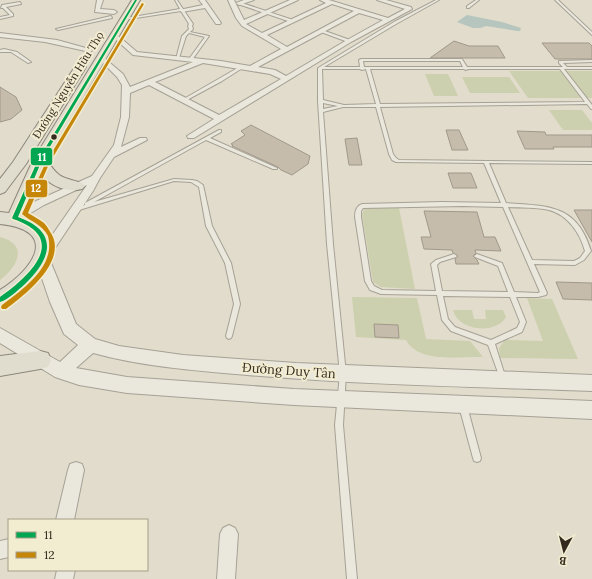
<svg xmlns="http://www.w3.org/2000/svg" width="592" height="579" font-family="Lora,serif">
<rect width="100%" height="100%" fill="#e1dccb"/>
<g fill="#cdd0ae">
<path d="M 509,71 L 592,71 L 592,98 L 528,98 Z"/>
<path d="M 425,74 L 448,74 L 458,96 L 434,96 Z"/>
<path d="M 462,77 L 509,77 L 520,93 L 470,93 Z"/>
<path d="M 549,110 L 582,110 L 592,123 L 592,130 L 563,130 Z"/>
<path d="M 372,207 L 399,208 L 415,289 L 381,287 L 373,282 L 362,215 L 364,209 Z"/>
<path d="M 0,237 C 29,245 18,266 0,280 Z"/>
<path d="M 352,297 L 417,298 L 426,339 L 470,341 L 483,357 C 460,356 419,364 406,340 L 356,337 Z"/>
<path d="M 527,298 L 552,299 L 578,359 L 500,358 L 499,348 L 505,340 L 543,341 Z"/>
<path d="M 453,310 L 472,310 L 474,319 L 486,319 L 485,310 L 503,310 L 506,317 C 496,335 458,331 453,310 Z"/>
</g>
<path fill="#b6c6be" d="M 467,15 L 502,22 L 521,28 L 520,31 L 517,31 L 486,26 L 480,28 L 473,28 L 457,22 Z"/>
<g fill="#c5bcac" stroke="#a1988b">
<path d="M 454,41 L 469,46 L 498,46 L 505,58 L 430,58 Z"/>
<path d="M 542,43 L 589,43 L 592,46 L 592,59 L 555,59 Z"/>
<path d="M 0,87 L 16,97 L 22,110 L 11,119 L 0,122 Z"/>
<path d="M 251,125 L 310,156 L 308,164 L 292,175 L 281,170 L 278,167 L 232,146 L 233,145 L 231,144 L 245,135 L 241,131 Z"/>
<path d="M 446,130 L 459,130 L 468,150 L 452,150 Z"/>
<path d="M 517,131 L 545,132 L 546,135 L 592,135 L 592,147 L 553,147 L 554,149 L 525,149 Z"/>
<path d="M 357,138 L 362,165 L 349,165 L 345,139 Z"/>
<path d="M 448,173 L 471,173 L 477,188 L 453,188 Z"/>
<path d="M 574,210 L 592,210 L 592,242 Z"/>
<path d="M 424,211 L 477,212 L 484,237 L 495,237 L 501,251 L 475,250 L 476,253 L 473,256 L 477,260 L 479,264 L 456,264 L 455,259 L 458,256 L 453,253 L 452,250 L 424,249 L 421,237 L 431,237 Z"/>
<path d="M 556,282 L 592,283 L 592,300 L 563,299 Z"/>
<path d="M 374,324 L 398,325 L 399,338 L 375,337 Z"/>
</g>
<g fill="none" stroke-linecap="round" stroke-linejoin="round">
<defs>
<g id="service">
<path d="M 175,0 L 177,0 L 193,24 L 192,26 L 193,29 L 190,32 L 209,36 L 192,60 L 189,59 L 205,37 L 189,33 L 186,36 L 179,58 L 176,59 L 182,36 L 189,29 L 188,26 L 189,24 L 181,11 L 123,20 L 121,19 L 180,9 Z"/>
<path d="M 436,0 L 439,0 L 396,24 L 324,67 L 360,67 L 359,60 L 361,59 L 462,59 L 467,67 L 563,67 L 559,63 L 559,61 L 592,60 L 592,62 L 563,63 L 567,67 L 592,67 L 592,69 L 564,69 L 592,105 L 592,109 L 591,109 L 587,104 L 380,107 L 393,154 L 396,158 L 399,160 L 592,162 L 592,164 L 489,163 L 506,203 C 548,206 577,204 591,251 L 584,260 L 575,265 L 534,264 L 547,293 L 546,295 L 538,297 L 516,297 L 526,322 L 522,332 L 495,344 L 506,379 L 505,381 L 503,382 L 501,381 L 488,345 L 451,331 L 442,320 L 437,295 L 381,294 L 370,290 L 365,281 L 355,217 C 355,212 356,206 362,204 L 442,202 L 501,203 L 484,163 L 396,162 L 392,160 L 389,154 L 376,107 L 343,107 L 323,112 L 333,244 L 346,374 L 343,425 L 357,579 L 347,579 L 335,425 L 340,374 L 327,244 L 318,101 L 318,68 L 394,22 ZM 363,61 L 460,61 L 463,67 L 364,67 ZM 322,69 L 360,69 L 362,70 L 366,69 L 376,104 L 344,105 L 323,100 ZM 370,69 L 464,69 L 466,70 L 468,69 L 560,69 L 585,102 L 380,104 ZM 323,103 L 338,106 L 323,109 ZM 462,206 L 503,207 L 540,292 L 538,293 L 514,292 L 502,263 L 477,254 L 474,256 L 475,257 L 498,266 L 508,292 L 442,291 L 437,265 L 440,262 L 456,257 L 457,256 L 454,254 L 436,260 L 431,264 L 436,291 L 382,290 L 374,286 L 371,281 L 361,217 L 361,211 L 363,208 ZM 508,207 C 521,208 536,207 549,210 C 568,215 580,233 585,251 L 580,258 L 574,261 L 532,260 ZM 443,296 L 510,297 L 520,322 L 517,328 L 491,340 L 455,327 L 448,319 Z"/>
<path d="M 476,0 L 479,0 L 469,8 L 467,8 L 467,6 Z"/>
<path d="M 555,0 L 558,0 L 592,32 L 592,35 Z"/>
<path d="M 20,2 L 21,4 L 6,7 L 13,14 L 13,16 L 0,19 L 0,17 L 10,15 L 3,8 L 1,8 L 2,5 Z"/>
<path d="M 239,2 L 293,20 L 294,21 L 291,22 L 238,4 Z"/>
<path d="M 111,16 L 112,18 L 58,30 L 56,29 Z"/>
<path d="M 322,30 L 350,40 L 351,41 L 348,42 L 321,32 L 320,31 Z"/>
<path d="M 4,49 L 17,52 L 31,62 L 28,63 L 11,52 L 0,52 L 0,50 Z"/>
<path d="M 241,66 L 244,67 L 222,81 L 185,101 L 182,100 Z"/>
<path d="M 219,130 L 221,130 L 221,132 L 210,138 L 277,168 L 277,169 L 273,169 L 206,140 L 94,202 L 174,179 L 192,180 L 197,181 L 203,185 L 212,226 L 231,263 L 240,304 L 232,336 L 231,338 L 229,339 L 227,338 L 226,336 L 234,304 L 225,263 L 206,226 L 199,187 L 191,182 L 174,181 L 79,210 L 75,210 L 74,209 L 75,208 L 85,205 L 85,203 Z"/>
<path d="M 463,403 L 466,404 L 467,406 L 481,458 L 480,461 L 477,462 L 474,461 L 473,458 L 459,406 L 460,404 Z"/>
</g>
<g id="minor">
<path d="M 97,0 L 103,0 L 100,9 L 114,10 L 117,12 L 114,14 L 95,12 Z"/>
<path d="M 199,0 L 205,0 L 221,23 L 220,24 L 216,24 L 205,8 L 182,12 L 179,10 L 203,5 Z"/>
<path d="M 228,0 L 234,0 L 244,20 L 290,0 L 298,0 L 246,24 L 262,33 L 326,3 L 320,0 L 329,0 L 388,18 L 405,9 L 377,0 L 386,0 L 411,7 L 412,9 L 351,42 L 194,138 L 188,138 L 187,136 L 214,119 L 149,85 L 130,93 L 129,117 L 121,147 L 140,138 L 146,138 L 147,140 L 114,157 L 100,178 L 93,191 L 47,260 L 43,261 L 39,260 L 37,257 L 39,254 L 87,185 L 44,205 L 19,220 L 11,220 L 10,218 L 11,216 L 36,201 L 92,176 L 114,145 L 121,117 L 122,85 L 117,77 L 98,58 L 98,56 L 102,56 L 123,74 L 130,87 L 193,62 L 133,55 L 112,36 L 112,34 L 116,34 L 137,52 L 221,61 L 250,66 L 281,49 L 242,26 L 236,18 ZM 332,4 L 354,11 L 287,47 L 267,35 ZM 359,13 L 383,20 L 347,40 L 286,76 L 275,70 L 258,67 ZM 203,63 L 270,74 L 281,79 L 219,115 L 155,82 Z"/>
<path d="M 244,0 L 254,0 L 239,5 L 236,3 Z"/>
<path d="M 0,33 L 57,40 L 93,50 L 90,52 L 45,42 L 0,37 Z"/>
<path d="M 76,462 L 82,464 L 84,470 L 74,520 L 56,520 L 68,470 L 70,464 Z"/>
<path d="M 229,525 L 235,528 L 238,534 L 235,579 L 217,579 L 220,534 L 223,528 Z"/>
<path d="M 9,539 L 9,557 L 0,559 L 0,541 Z"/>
<path d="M 57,570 L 75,570 L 73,579 L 55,579 Z"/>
</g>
<path id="tertiary" d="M 42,253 L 47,254 L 49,258 L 76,324 L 95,339 L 119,346 L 183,355 L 296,363 L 592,375 L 592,391 C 481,387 370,385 260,376 C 204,371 147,368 93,353 L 76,368 L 127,377 L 294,389 L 592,401 L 592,419 L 294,405 L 127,393 L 79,385 L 55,377 L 0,343 L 0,328 L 60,362 L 78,345 L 64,334 L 50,302 L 35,258 L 37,254 Z"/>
<g id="primary">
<path d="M 132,0 L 140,0 L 47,160 C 59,179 62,177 82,183 L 85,186 L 82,189 C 67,193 50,186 41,174 L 24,216 C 84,234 37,295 0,308 L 0,290 C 34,269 60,230 0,224 L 0,212 L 9,213 L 33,160 Z"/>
<path d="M 80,64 L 84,65 L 86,67 L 26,164 L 5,192 L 0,194 L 0,179 L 13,162 L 76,65 Z"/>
<path d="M 40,351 L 48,353 L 51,360 L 48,367 L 40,369 L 0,376 L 0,356 Z"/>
</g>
</defs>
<use href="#service" stroke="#a6a195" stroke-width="2"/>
<use href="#minor" stroke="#a6a195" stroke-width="2"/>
<use href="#tertiary" stroke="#a6a195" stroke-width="2"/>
<use href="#primary" stroke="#8c877b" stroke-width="2"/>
<use href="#service" fill="#eae7dd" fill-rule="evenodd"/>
<use href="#minor" fill="#eae7dd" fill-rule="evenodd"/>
<use href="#tertiary" fill="#eae7dd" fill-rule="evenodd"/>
<use href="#primary" fill="#e1ddce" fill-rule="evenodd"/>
<defs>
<path id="bus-1" d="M 135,0 L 137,0 L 42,160 L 18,217 C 60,232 51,259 25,284 C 17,291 9,299 0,302 L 0,297 C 30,276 70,238 13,219 L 12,218 L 38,160 Z"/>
<path id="bus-2" d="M 142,3 L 144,4 L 49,164 L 28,213 C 33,216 39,219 44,223 C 46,225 48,228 49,230 C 71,259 26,294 6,309 L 2,309 L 1,307 L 2,305 C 21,291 52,269 49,242 C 49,240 48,237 48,236 C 42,224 31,222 22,214 L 45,164 Z"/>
</defs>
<use href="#bus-1" stroke="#f2ecd1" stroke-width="3"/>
<use href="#bus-2" stroke="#f2ecd1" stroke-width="3"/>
<use href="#bus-1" fill="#00a651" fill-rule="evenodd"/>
<use href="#bus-2" fill="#c68708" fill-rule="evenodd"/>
</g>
<circle fill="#342a1e" stroke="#f2ecd1" stroke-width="1.5" cx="54" cy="137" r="3.5"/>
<g text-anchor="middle" stroke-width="4" stroke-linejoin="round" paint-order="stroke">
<g font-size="11" fill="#342a1e" stroke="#f2ecd1">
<text transform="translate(68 85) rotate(-58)" y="4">Đường Nguyễn Hữu Thọ</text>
</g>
<g font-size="13" fill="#342a1e" stroke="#f2ecd1">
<text transform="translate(289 370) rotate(4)" y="5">Đường Duy Tân</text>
</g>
</g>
<g stroke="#f2ecd1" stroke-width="1.5">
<rect x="30" y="147" width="23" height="19" rx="4" fill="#00a651"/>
<rect x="25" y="179" width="23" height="19" rx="4" fill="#c68708"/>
</g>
<g font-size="11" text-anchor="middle" font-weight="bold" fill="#fff">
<text x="42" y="161">11</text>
<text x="36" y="192">12</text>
</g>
<rect x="8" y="519" width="140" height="52" fill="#f2ecd1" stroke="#a69e89"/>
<rect x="16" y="532" width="20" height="6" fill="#00a651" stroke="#a69e89"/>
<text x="44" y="539" font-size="12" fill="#342a1e">11</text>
<rect x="16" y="552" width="20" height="6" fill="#c68708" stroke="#a69e89"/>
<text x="44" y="559" font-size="12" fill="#342a1e">12</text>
<g transform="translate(564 551) rotate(187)" stroke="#f2ecd1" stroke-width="3" paint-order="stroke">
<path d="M0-3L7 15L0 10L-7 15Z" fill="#342a1e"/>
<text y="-6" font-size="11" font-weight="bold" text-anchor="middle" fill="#342a1e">B</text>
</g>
</svg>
